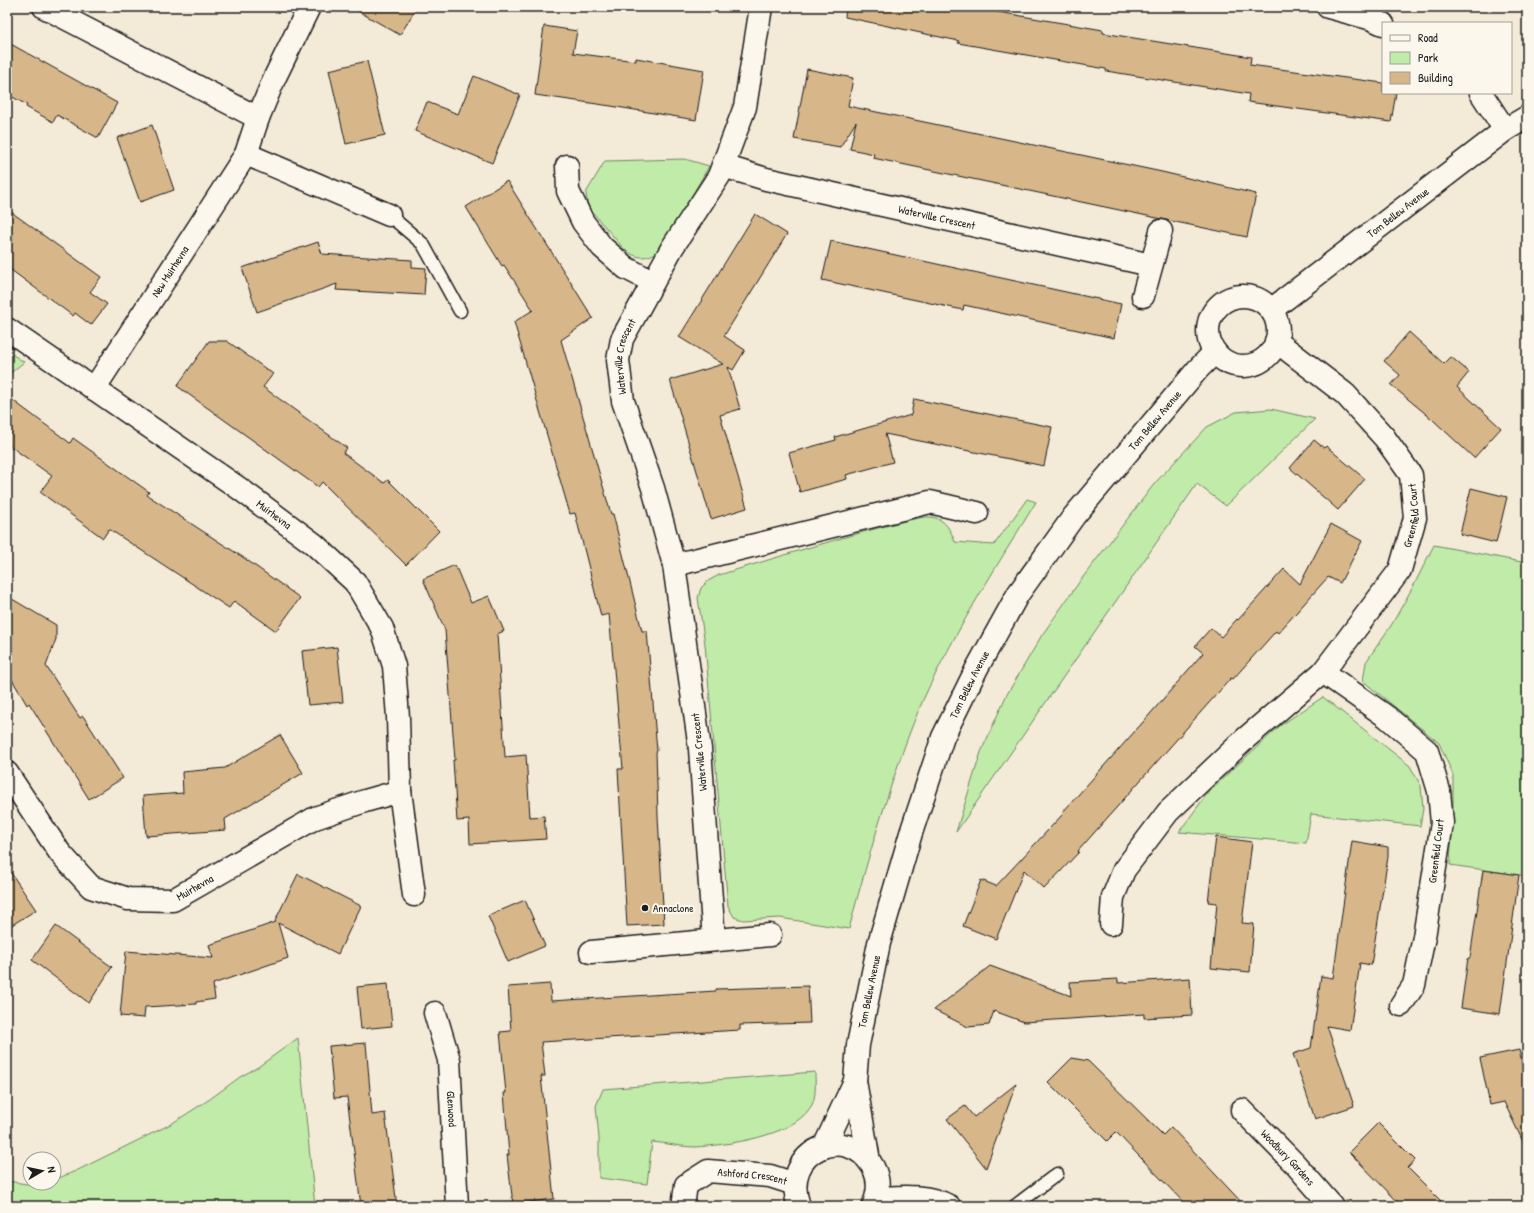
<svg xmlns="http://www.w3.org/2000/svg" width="1534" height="1213" font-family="'Patrick Hand',sans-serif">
<rect width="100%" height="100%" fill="#f4ead8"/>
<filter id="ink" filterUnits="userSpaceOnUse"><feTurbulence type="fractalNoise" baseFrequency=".025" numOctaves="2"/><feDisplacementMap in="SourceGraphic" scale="8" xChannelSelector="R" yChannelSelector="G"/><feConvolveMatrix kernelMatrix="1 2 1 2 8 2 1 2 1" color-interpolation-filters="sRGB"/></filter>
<g filter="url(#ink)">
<g fill="#c1eba8" stroke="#6e8462">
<path d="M 685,159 L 709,166 L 661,250 C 646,259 638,260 624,249 L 588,207 L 586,193 L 605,161 Z"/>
<path d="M 7,351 L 24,362 L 7,376 Z"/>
<path d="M 1271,409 L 1315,419 L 1226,506 L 1197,484 L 956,832 L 981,752 L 1006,696 L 1042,635 L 1080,581 L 1155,483 L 1207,427 L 1236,412 Z"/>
<path d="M 1027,499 L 1036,502 C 999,562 961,622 930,685 C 913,720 901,756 889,792 C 874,838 861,883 849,929 L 780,918 L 743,920 L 734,917 L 728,906 L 705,644 L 698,598 L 701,588 L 708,581 L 719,575 C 772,559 825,542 878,528 C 891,525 919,516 931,517 C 945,518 951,531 955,542 L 994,545 Z"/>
<path d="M 1434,545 L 1527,563 L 1527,876 L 1450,865 L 1453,805 L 1453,775 L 1439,743 L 1363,681 L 1366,662 L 1392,624 L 1415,583 Z"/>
<path d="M 1323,697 L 1410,766 L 1421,786 L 1423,809 L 1420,826 L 1311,814 L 1306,843 L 1179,832 L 1210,790 L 1281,725 Z"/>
<path d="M 298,1038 L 315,1206 L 7,1206 L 7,1181 L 40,1186 L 46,1183 L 54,1183 L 54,1180 L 78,1170 L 171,1124 L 210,1099 L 240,1077 L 258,1067 Z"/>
<path d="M 815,1072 C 815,1083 817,1099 810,1108 C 791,1137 727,1145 695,1147 C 681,1147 666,1143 652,1142 L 647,1184 L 599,1178 L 599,1138 L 596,1106 L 603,1089 Z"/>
</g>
<g fill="#d7b78a" stroke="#1c1c1c">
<path d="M 351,7 L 417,7 L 400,35 Z"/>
<path d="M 846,7 L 969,7 L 1103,30 L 1103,33 L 1251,57 L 1250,65 L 1383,83 L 1383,93 L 1396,93 L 1391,122 L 1248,102 L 1249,94 L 1106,71 L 1106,69 L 958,43 L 959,41 L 845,17 Z"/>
<path d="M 544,26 L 577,31 L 573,53 L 636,61 L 636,58 L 704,70 L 696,120 L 611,106 L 535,95 Z"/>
<path d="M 7,42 L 117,103 L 98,138 L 57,115 L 53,122 L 26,107 L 27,105 L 7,94 Z"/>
<path d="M 367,61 L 385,135 L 346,144 L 329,70 Z"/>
<path d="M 807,69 L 853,78 L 848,106 L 1162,172 L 1256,194 L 1247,237 L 873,158 L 874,154 L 850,149 L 856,122 L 840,147 L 794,139 Z"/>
<path d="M 474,76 L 520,95 L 492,163 L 415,131 L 427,102 L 458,114 Z"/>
<path d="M 152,125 L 174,190 L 140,202 L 117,138 Z"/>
<path d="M 507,181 L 593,318 L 561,340 L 611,514 L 613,514 L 642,631 L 647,631 L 657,751 L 656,752 L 658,816 L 664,924 L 627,926 L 618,769 L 623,769 L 609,614 L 601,616 L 575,513 L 570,514 L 514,322 L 533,310 L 504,265 L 502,266 L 466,207 Z"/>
<path d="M 7,209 L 101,277 L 90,292 L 107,304 L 91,325 L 75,313 L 73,316 L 7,267 Z"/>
<path d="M 755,214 L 787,234 L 724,336 L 745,350 L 733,370 L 728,367 L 740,409 L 720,415 L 747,508 L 711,519 L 670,380 L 723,364 L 679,337 Z"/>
<path d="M 831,241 L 1121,304 L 1114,338 L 964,305 L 963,310 L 822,280 Z"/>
<path d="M 318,242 L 322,254 L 412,260 L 412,267 L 426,268 L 424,295 L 336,290 L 337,284 L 257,312 L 242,268 Z"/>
<path d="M 1409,332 L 1444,364 L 1451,357 L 1469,372 L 1457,387 L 1501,428 L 1474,458 L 1432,419 L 1391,385 L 1400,375 L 1384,361 Z"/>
<path d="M 209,341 L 227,341 L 273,374 L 263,387 L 347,448 L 343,453 L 384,483 L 388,480 L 439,531 L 406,565 L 322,482 L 318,487 L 177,386 Z"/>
<path d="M 7,396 L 70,443 L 73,438 L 149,492 L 147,495 L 244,558 L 300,598 L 276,631 L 234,601 L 229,608 L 109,529 L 103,538 L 40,492 L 52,476 L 7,444 Z"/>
<path d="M 914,399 L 1052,427 L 1044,466 L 885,434 L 893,462 L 846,475 L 847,479 L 800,492 L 789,453 L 836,440 L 835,437 L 911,415 Z"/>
<path d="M 1314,440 L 1324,448 L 1326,446 L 1365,479 L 1338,510 L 1290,468 Z"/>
<path d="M 1471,488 L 1507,497 L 1496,543 L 1460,534 Z"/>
<path d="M 1331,524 L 1362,541 L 1340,583 L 1328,577 L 1278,633 L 1276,631 L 1233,679 L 1231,678 L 1078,851 L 1079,852 L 1044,889 L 1024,870 L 996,939 L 963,926 L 981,880 L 996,886 L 1063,814 L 1062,813 L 1144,721 L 1203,653 L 1195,646 L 1211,628 L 1221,637 L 1237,619 L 1238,620 L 1284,569 L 1300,584 Z"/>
<path d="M 455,565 L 471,603 L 489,596 L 504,631 L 497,634 L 505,757 L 526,755 L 530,817 L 544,816 L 546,839 L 470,844 L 469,820 L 457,821 L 453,760 L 455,760 L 445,630 L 423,579 Z"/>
<path d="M 7,596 L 56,625 L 56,639 L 46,666 L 80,718 L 83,716 L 123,778 L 89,799 L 29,703 L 27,705 L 7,671 Z"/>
<path d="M 337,647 L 343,702 L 308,705 L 302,651 Z"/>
<path d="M 280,735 L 303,773 L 225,819 L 226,830 L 146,836 L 143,796 L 183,793 L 182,772 L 225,768 Z"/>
<path d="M 1216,837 L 1252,842 L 1242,923 L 1254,924 L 1250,972 L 1211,968 L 1217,903 L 1208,902 Z"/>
<path d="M 1352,841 L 1388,847 L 1388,857 L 1371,965 L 1360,963 L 1350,1030 L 1327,1026 L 1354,1106 L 1315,1119 L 1293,1054 L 1311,1048 L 1321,976 L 1333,978 Z"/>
<path d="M 7,867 L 36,910 L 7,928 Z"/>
<path d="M 1483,870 L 1519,875 L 1500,1014 L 1461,1008 L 1468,958 L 1470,958 Z"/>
<path d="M 298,874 L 361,906 L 338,954 L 278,923 L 288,958 L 213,984 L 215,999 L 196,1002 L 196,1004 L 145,1007 L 144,1018 L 120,1016 L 126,951 L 213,958 L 209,945 L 276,922 L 275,921 Z"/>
<path d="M 525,900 L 545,946 L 508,962 L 488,916 Z"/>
<path d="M 56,926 L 112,967 L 89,1003 L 32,960 Z"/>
<path d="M 990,966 L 1071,996 L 1070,982 L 1118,979 L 1118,983 L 1190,978 L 1192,1015 L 1144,1018 L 1144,1014 L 1024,1022 L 994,1011 L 989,1025 L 968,1027 L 934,1010 Z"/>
<path d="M 388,984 L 392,1026 L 361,1029 L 357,987 Z"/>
<path d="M 550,984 L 551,1001 L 716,991 L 716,989 L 808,986 L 810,1023 L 740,1025 L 740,1030 L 541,1042 L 545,1076 L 541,1076 L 554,1199 L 513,1204 L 507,1155 L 509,1155 L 504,1093 L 506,1093 L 500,1032 L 511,1031 L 508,987 Z"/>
<path d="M 366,1043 L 372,1115 L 385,1113 L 397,1206 L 361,1206 L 347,1097 L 334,1098 L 329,1046 Z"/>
<path d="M 1519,1050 L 1527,1087 L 1527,1150 L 1504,1102 L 1490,1105 L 1480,1058 Z"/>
<path d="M 1072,1058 L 1088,1061 L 1163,1135 L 1171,1127 L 1245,1206 L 1187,1206 L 1116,1132 L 1107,1141 L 1048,1082 Z"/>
<path d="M 1016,1084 L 986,1168 L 947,1119 L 965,1106 L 974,1117 Z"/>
<path d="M 1378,1123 L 1415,1160 L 1408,1168 L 1446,1206 L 1402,1206 L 1349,1152 Z"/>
</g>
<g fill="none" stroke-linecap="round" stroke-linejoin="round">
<defs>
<g id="service">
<path d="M 389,215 L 423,244 L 460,311"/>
<path d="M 1015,1206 L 1057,1174"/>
</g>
<g id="minor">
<path d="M 44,7 L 258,118"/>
<path d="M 1328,7 L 1372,19 L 1383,24"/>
<path d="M 1481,93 L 1505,130"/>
<path d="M 246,154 L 389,215"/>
<path d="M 567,166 L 568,191 L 583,222 L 602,247 L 626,268 L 653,282"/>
<path id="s1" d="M 723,166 L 766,179 L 1151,265"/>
<path d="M 1143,296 L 1161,231"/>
<path id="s2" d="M 7,329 L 240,489 L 314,544 L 355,582 L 382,628 L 394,666 L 398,717 L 400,791 L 414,895"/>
<path id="s3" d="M 94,389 L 246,154 L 258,118 L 274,79 L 309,7"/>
<path d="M 674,565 L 930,502 L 977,513"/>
<path d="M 1323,672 L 1387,717 L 1427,751 L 1439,791 L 1442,823 L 1424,937 L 1414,985 L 1401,1005"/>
<path id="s4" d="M 7,773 L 60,853 L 91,887 L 128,899 L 173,900 L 315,818 L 365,801 L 400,791"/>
<path id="s5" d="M 1111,924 L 1113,897 L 1124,870 L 1168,812 L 1246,738 L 1323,672 L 1400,570 L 1415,518 L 1411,475 L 1384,437 L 1345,394 L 1276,341"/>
<path id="s6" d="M 714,940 L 700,749 L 674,565 L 653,488 L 623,401 L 618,360 L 622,339 L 672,248 L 719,176 L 745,107 L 761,7"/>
<path d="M 591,952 L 770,935"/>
<path id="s7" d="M 435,1013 L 449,1060 L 457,1206"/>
<path id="s8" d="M 1242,1110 L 1295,1164 L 1332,1206"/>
<path d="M 877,1198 C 900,1197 928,1194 949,1206"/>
<path id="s9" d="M 683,1206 L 686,1185 L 708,1171 L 770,1176 L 795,1184"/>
</g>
<g id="tertiary">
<circle cx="1243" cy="331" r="35"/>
<path id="s10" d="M 1271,310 L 1505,130 L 1527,117"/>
<path d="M 824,1147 L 855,1081"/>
<path id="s11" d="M 869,1161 L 855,1081 L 858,1045 L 879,943 L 911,833 L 943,737 L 977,668 L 1018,594 L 1074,516 L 1198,369 L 1215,352"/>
<path d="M 799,1206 C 779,1150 848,1122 873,1167 C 880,1180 879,1193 873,1206"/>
</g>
</defs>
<use href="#service" stroke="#1c1c1c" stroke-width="15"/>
<use href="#minor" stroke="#1c1c1c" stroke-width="25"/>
<use href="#tertiary" stroke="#1c1c1c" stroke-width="25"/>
<use href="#service" stroke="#fbf7ec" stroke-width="12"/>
<use href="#minor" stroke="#fbf7ec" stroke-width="22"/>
<use href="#tertiary" stroke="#fbf7ec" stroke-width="22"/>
</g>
</g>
<circle fill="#1c1c1c" stroke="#fbf7ec" stroke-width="1.5" cx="645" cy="908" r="4"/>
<g text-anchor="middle" stroke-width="4" stroke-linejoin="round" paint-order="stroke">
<g font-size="11" fill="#1c1c1c" stroke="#fbf7ec">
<text dy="4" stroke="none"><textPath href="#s10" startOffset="160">Tom Bellew Avenue</textPath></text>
<text dy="4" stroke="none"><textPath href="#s1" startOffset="220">Waterville Crescent</textPath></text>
<text dy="4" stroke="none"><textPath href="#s3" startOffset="140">New Muirhevna</textPath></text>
<text dy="4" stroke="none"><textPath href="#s6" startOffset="595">Waterville Crescent</textPath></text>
<text dy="4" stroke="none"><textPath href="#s11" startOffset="820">Tom Bellew Avenue</textPath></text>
<text dy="4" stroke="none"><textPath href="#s2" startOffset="325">Muirhevna</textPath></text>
<text dy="4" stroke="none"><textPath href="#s5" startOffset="522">Greenfield Court</textPath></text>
<text dy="4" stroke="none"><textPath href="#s11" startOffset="496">Tom Bellew Avenue</textPath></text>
<text transform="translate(699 752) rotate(-96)" y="4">Waterville Crescent</text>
<text transform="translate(1436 851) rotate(-83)" y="4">Greenfield Court</text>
<text dy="4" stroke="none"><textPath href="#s4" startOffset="251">Muirhevna</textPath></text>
<text dy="4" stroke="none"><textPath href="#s11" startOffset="172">Tom Bellew Avenue</textPath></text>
<text dy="4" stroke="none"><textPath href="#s7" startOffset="98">Glenwood</textPath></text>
<text dy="4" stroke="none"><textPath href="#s8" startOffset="66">Woodbury Gardens</textPath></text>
<text dy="4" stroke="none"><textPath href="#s9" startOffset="92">Ashford Crescent</textPath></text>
</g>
<g font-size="11" fill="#1c1c1c" stroke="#fbf7ec" text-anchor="start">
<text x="653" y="912">Annaclone</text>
</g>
</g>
<rect width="1534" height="1213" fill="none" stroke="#fbf7ec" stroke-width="24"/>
<rect x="12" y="12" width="1510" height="1189" fill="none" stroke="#1c1c1c" stroke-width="1.5" filter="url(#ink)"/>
<rect x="1382" y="22" width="130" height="72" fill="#fbf7ec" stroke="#a29f99"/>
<rect x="1390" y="35" width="20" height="6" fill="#fbf7ec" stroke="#a29f99"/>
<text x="1418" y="42" font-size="12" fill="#1c1c1c">Road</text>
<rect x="1390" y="52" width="20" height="12" fill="#c1eba8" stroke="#a29f99"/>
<text x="1418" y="62" font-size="12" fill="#1c1c1c">Park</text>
<rect x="1390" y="72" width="20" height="12" fill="#d7b78a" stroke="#a29f99"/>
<text x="1418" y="82" font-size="12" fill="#1c1c1c">Building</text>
<g transform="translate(42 1171) rotate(81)"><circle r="19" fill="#fbf7ec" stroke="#a29f99"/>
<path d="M0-3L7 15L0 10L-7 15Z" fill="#1c1c1c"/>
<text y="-6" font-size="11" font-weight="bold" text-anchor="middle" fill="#1c1c1c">N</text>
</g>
</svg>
